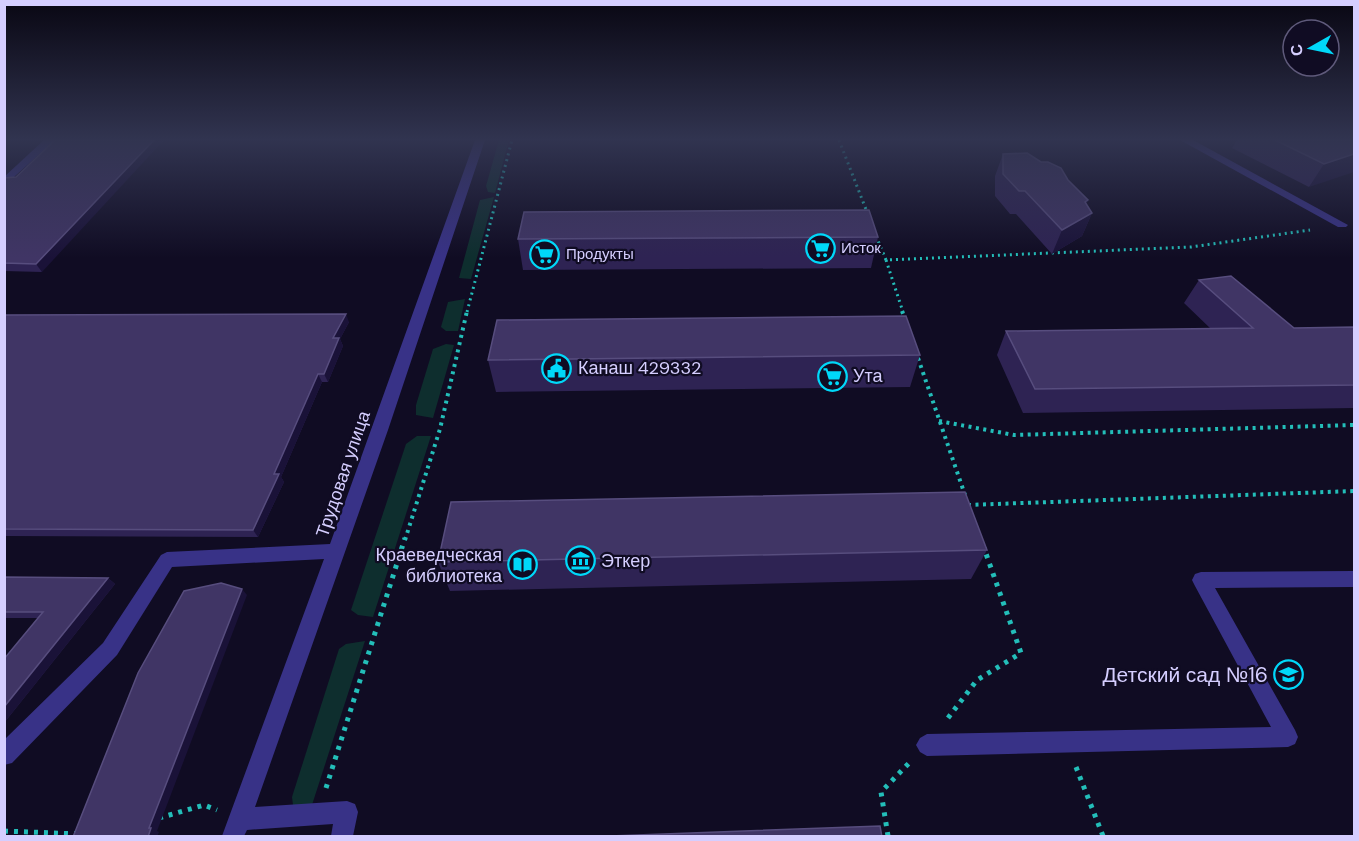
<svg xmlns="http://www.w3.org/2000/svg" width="1359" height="841" font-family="'DM Sans',sans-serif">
<rect width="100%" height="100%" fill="#100c23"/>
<g fill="#0e2e2e">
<path d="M 499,140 L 509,140 L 495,193 L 488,192 L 486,186 Z"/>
<path d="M 494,197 L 471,279 L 459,278 L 480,200 Z"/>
<path d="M 465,299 L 458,331 L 446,331 L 441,327 L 448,302 Z"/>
<path d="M 446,344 L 454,345 L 433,418 L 416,415 L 416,405 L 433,349 Z"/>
<path d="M 417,436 L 431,436 L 373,617 L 358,615 L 351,610 L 406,444 Z"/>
<path d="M 365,641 L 311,808 L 293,805 L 292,797 L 339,649 L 346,644 Z"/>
</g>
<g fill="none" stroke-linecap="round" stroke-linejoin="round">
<g stroke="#23beb9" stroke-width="3" stroke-dasharray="2 4" stroke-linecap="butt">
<path d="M 839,140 L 867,212"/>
<path d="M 876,236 L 886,260 L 1191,247 L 1310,230"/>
<path d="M 886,260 L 903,312"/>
<path d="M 467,312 L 512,140"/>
</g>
<g stroke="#23beb9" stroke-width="4" stroke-dasharray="3 4.5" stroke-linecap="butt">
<path d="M 902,311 L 905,319"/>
<path d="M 918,358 L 965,495"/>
<path d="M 939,421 L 1014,435 L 1354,425"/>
<path d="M 968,505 L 1354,491"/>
<path d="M 405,540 L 440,429 L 467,311"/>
</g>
<g stroke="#23beb9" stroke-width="5" stroke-dasharray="4 6" stroke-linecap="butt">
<path d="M 948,718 L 977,680 L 1021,653 L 984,548"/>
<path d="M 1076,767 L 1103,836"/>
<path d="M 326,788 L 405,538"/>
<path d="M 159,818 L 204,805 L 217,810"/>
<path d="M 4,831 L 79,834"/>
<path d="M 888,836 L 881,792 L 910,762"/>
</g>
<g fill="#383287" fill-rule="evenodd">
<path d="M 44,140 L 55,140 L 4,186 L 4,177 Z"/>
<path d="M 475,140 L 485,140 L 388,430 L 255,807 L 347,801 L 355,804 L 358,812 L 353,836 L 331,836 L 333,824 L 247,830 L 244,836 L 222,836 L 324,559 L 172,567 L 117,655 L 12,763 L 4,765 L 4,740 L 103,643 L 161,555 L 167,552 L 330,544 Z"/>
<path d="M 1180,140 L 1193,140 L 1348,225 L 1346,227 L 1338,227 Z"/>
<path d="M 1354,571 L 1354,587 L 1215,588 L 1295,730 L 1298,737 L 1295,744 L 1288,747 L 927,756 L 920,752 L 916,745 L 920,738 L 927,734 L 1271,727 L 1195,586 L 1192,580 L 1195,574 L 1201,572 Z"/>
</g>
</g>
<g fill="#2e2353">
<path d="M 1237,140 L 1354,140 L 1309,187 L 1232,148 Z"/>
<path d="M 1003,154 L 1088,200 L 1086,205 L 1092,213 L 1082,236 L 1052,254 L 1016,214 L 1010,214 L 995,196 L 995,176 Z"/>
<path d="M 4,178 L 42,272 L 4,271 Z"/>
<path d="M 878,237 L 871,268 L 523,270 L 518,239 Z"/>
<path d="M 1199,280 L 1294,328 L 1354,327 L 1354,408 L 1023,413 L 997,355 L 1006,331 L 1211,329 L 1184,303 Z"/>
<path d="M 4,315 L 349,322 L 340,339 L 343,346 L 328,382 L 322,382 L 281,477 L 284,482 L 258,537 L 4,536 Z"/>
<path d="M 920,355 L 910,387 L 496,392 L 488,360 Z"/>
<path d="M 987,550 L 971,579 L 450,591 L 438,562 Z"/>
<path d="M 4,577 L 108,578 L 115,584 L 4,723 L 4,659 L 38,618 L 4,618 Z"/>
</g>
<g fill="#1a1238">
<path d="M 154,140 L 164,140 L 42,272 L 36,264 Z"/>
<path d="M 1354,154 L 1354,172 L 1309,187 L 1324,164 Z"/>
<path d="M 1088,200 L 1079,221 L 1092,213 L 1082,236 L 1052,254 L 1062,230 L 1085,202 Z"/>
<path d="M 346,314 L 349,322 L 340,339 L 343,346 L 328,382 L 324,374 L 333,338 Z"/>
<path d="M 318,374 L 322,382 L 281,477 L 284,482 L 258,537 L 253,530 L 274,474 Z"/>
<path d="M 108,578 L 115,584 L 4,723 L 4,707 Z"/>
<path d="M 242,589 L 247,595 L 157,831 L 159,832 L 157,837 L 148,837 L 149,828 Z"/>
</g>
<g fill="#403565" stroke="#574d7e" stroke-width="1.5">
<path d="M 55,140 L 154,140 L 36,264 L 4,263 L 4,178 L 16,177 Z"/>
<path d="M 1275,140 L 1354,140 L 1354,154 L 1324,164 Z"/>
<path d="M 1027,153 L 1041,162 L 1048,162 L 1061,168 L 1068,180 L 1088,200 L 1085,202 L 1092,213 L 1062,230 L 1025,191 L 1019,191 L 1003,174 L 1003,154 Z"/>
<path d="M 869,210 L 878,237 L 518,239 L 524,212 Z"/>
<path d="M 1231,276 L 1294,328 L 1354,327 L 1354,385 L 1035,389 L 1006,331 L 1253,328 L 1199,280 Z"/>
<path d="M 346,314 L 333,338 L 339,338 L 324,374 L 318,374 L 274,474 L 279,474 L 253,530 L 4,529 L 4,315 Z"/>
<path d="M 906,316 L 920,355 L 488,360 L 497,320 Z"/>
<path d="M 965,492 L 987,550 L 438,562 L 451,502 Z"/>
<path d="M 4,577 L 108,578 L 4,707 L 4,659 L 43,612 L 4,612 Z"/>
<path d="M 221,583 L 242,589 L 149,828 L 151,828 L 148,837 L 73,837 L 138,673 L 184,591 Z"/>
<path d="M 880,826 L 882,837 L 583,837 Z"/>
</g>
<linearGradient id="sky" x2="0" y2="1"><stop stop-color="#090713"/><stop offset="0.54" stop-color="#313450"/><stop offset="1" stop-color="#313450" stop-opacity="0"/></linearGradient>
<rect width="1359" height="258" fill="url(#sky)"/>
<defs>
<symbol id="supermarket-ring" viewBox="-11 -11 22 22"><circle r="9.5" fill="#100c23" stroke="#00d8f9" stroke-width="1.5"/><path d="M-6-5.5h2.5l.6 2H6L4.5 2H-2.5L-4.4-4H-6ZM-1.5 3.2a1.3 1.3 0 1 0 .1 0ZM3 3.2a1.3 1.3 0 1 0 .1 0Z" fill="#00d8f9"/></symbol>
<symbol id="civic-ring" viewBox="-11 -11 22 22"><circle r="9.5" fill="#100c23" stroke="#00d8f9" stroke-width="1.5"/><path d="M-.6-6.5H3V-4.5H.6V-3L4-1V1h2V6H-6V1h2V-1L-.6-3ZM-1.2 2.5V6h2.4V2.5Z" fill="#00d8f9"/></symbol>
<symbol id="museum-ring" viewBox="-11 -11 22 22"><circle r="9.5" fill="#100c23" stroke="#00d8f9" stroke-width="1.5"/><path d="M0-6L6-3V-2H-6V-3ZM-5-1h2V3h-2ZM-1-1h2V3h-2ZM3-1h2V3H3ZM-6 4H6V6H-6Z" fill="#00d8f9"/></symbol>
<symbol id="library-ring" viewBox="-11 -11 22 22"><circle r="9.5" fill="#100c23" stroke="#00d8f9" stroke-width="1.5"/><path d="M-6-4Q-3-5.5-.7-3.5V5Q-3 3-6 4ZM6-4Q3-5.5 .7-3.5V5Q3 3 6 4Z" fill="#00d8f9"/></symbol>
<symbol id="school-ring" viewBox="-11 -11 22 22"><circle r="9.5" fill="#100c23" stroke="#00d8f9" stroke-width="1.5"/><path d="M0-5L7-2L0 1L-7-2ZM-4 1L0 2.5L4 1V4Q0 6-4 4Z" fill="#00d8f9"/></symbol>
</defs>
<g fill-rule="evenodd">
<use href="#supermarket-ring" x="804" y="232" width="33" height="33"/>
<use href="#supermarket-ring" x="528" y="238" width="33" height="33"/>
<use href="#civic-ring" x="540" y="352" width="33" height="33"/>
<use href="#supermarket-ring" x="816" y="360" width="33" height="33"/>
<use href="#museum-ring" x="564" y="544" width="33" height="33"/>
<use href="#library-ring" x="506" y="548" width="33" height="33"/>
<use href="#school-ring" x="1272" y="658" width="33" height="33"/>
</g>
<g text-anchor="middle" stroke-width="4.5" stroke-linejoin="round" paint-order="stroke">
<g font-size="15" fill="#d5ceff" stroke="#100c23" text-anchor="start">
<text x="841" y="253">Исток</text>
<text x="566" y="259">Продукты</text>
</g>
<g font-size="18" fill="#d5ceff" stroke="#100c23" text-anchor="start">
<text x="578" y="374">Канаш 429332</text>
<text x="853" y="382">Ута</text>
<text x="502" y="561" text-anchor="end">Краеведческая<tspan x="502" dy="21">библиотека</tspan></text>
<text x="601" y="567">Эткер</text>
</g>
<g font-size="18" fill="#d5ceff" stroke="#100c23">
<text transform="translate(343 474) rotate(-71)" y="6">Трудовая улица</text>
</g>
<g font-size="21" fill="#d5ceff" stroke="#100c23" text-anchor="end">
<text x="1268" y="682">Детский сад №16</text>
</g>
</g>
<rect width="1359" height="841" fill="none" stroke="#d5ceff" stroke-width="12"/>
<g transform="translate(1311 48) rotate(261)"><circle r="28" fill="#100c23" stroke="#5f5a7b" stroke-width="1.5"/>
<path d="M0-4.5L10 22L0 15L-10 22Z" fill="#00d8f9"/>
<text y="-9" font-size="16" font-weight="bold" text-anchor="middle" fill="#d5ceff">С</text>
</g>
</svg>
